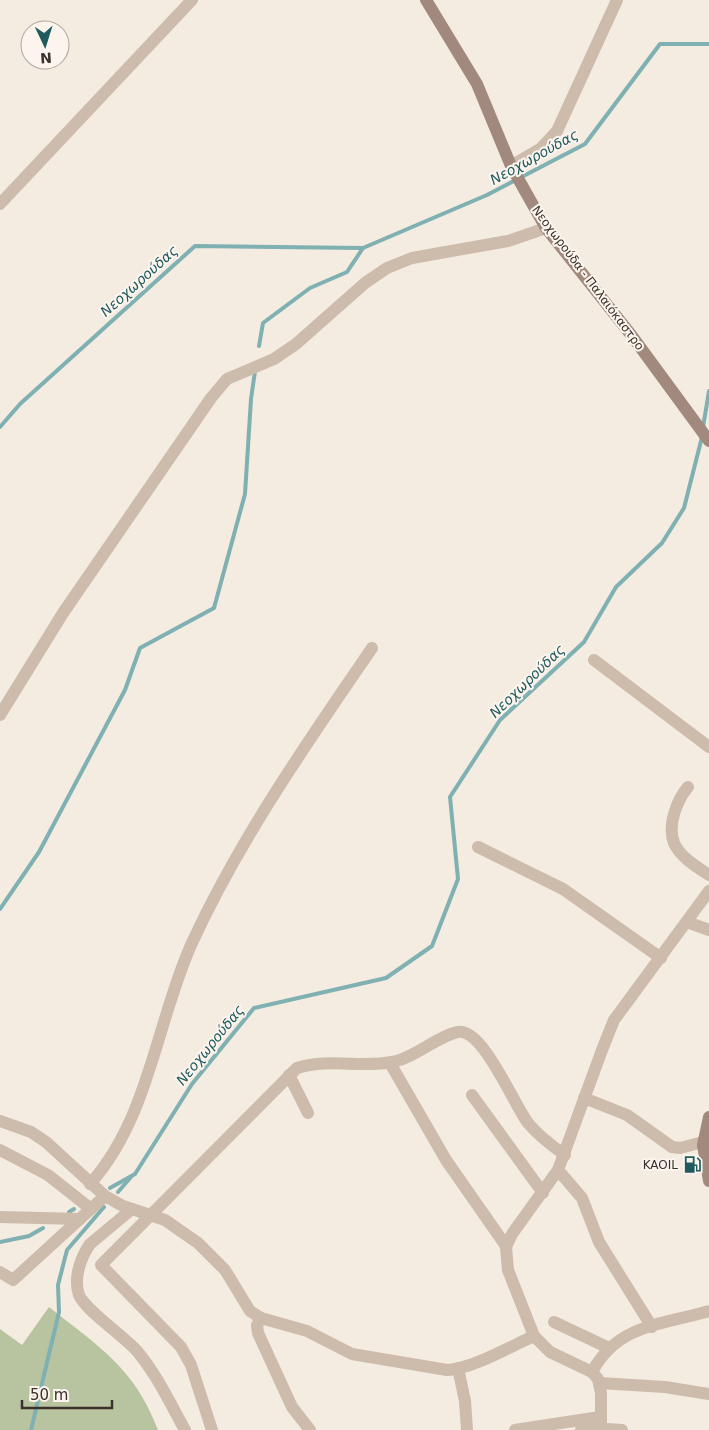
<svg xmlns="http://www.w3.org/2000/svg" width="709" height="1430" font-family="'DejaVu Sans',sans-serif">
<rect width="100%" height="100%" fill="#f4ebe1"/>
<path fill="#b8c4a0" d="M 49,1307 C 99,1347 134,1367 158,1430 L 0,1430 L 0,1329 L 22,1345 Z"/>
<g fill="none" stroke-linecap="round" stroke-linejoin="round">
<g stroke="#7fb0b2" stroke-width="4">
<path d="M 259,346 L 263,323 L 310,288 L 347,272 L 363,248"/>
<path d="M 0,427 L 20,404 L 195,246 L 363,248 L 487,195 L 585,144 L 660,44 L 709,44"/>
<path d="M 703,427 L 709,391"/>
<path d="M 0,909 L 39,852 L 125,690 L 140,648 L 214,608 L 245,494 L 251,399 L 255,371"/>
<path d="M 110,1188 L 135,1174 L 192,1084 L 254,1008 L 386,978 L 432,946 L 458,879 L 450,797 L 500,720 L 584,642 L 616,587 L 662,543 L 684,508 L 702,437"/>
<path d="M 118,1192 L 131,1177"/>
<path d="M 69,1212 L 74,1209"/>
<path d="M 0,1242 L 29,1236 L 43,1228"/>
<path d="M 31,1430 L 59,1312 L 58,1285 L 67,1250 L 104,1207"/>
</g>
<g stroke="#cdbbac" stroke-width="12">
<path d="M 511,166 L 540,149 L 557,131 L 617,0"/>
<path d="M 0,204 L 192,0"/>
<path d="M 594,660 L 709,747"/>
<path d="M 0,715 L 63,613 L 211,398 L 227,379 L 274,359 L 296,344 L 365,283 L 387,268 L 412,258 L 508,241 L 546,228"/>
<path d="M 688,787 C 677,800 667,825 674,843 C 680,857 697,867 709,875"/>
<path d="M 478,847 L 563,889 L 661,958"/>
<path d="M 687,922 L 709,930"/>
<path d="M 390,1063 L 446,1160 L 506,1246"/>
<path d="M 289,1075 L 308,1113"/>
<path d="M 472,1095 L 543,1193"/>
<path d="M 584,1098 L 627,1115 L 672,1147 L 680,1148 L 703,1142"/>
<path d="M 0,1121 L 31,1132 L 46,1142 L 105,1196 L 123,1206 L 165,1220 L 198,1243 L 225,1270 L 250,1311 L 261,1318 L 307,1331 L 352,1354 L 447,1370 C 474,1368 509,1347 534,1336"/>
<path d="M 0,1150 L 48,1175 L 91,1209"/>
<path d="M 558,1170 L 582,1198 L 599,1242 L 652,1327"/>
<path d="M 90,1184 C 149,1118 156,1024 191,945 C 239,840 307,743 372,648"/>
<path d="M 132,1209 L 90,1244 C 81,1257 73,1278 79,1295 C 85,1310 124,1336 137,1351 C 157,1375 170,1403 185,1430"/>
<path d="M 0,1217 L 80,1219"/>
<path d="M 0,1272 L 13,1280 L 105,1196"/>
<path d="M 261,1318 L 257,1325 L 258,1333 L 292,1407 L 310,1430"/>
<path d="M 554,1322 L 609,1348"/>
<path d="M 458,1368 L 465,1401 L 467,1430"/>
<path d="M 592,1372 C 618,1324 661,1325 709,1311"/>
<path d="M 599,1383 L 665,1387 L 709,1394"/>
<path d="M 212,1430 L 191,1365 L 181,1347 L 101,1265 L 297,1068 C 329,1058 361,1068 392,1062 C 415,1058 437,1036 458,1032 C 483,1028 514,1105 528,1123 C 538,1135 552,1146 565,1155"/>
<path d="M 515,1430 L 600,1417"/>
<path d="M 581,1430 L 592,1428 L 622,1430"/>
<path d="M 601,1430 L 601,1393 L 598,1379 L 592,1372 L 550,1352 L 534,1336 L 508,1270 L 506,1247 L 512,1234 L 558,1170 L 602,1050 L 614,1020 L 709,891"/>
</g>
<g stroke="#a18a7d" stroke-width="12">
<path d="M 426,0 L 477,84 L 511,166 L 546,228 L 632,336 L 709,441"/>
<path d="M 709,1117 L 703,1145 L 709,1181"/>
</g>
</g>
<defs>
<symbol id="fuel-bare" viewBox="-9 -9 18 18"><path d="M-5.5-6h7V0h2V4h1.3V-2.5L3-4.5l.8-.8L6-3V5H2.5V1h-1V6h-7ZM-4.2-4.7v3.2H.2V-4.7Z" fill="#1f5a5e" stroke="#fbf5ee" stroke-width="2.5" paint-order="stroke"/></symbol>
</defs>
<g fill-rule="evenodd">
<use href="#fuel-bare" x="680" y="1152" width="25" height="25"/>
</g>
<g text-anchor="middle" stroke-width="4" stroke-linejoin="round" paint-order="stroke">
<g font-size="12" fill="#3b302b" stroke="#fbf5ee">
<text transform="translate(588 278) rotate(53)" y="4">Νεοχωρούδα - Παλαιόκαστρο</text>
</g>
<g font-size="12" fill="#3b302b" stroke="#fbf5ee" text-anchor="end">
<text x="678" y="1169">KAOIL</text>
</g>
<g font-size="14" font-style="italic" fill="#1f5a5e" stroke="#fbf5ee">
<text transform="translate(534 157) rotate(-29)" y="5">Νεοχωρούδας</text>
<text transform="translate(139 281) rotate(-42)" y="5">Νεοχωρούδας</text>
<text transform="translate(527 681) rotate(-44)" y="5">Νεοχωρούδας</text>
<text transform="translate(210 1045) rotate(-51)" y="5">Νεοχωρούδας</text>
</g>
</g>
<g transform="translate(45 45) rotate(176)"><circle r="24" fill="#fbf5ee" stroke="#aea6a0"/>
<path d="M0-4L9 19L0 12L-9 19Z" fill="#1f5a5e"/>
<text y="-8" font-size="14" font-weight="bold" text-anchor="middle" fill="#3b302b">N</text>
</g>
<path d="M22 1400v8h90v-8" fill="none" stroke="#3b302b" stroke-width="2.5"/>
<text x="30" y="1400" font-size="15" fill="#3b302b" stroke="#fbf5ee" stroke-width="4" paint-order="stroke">50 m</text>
</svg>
